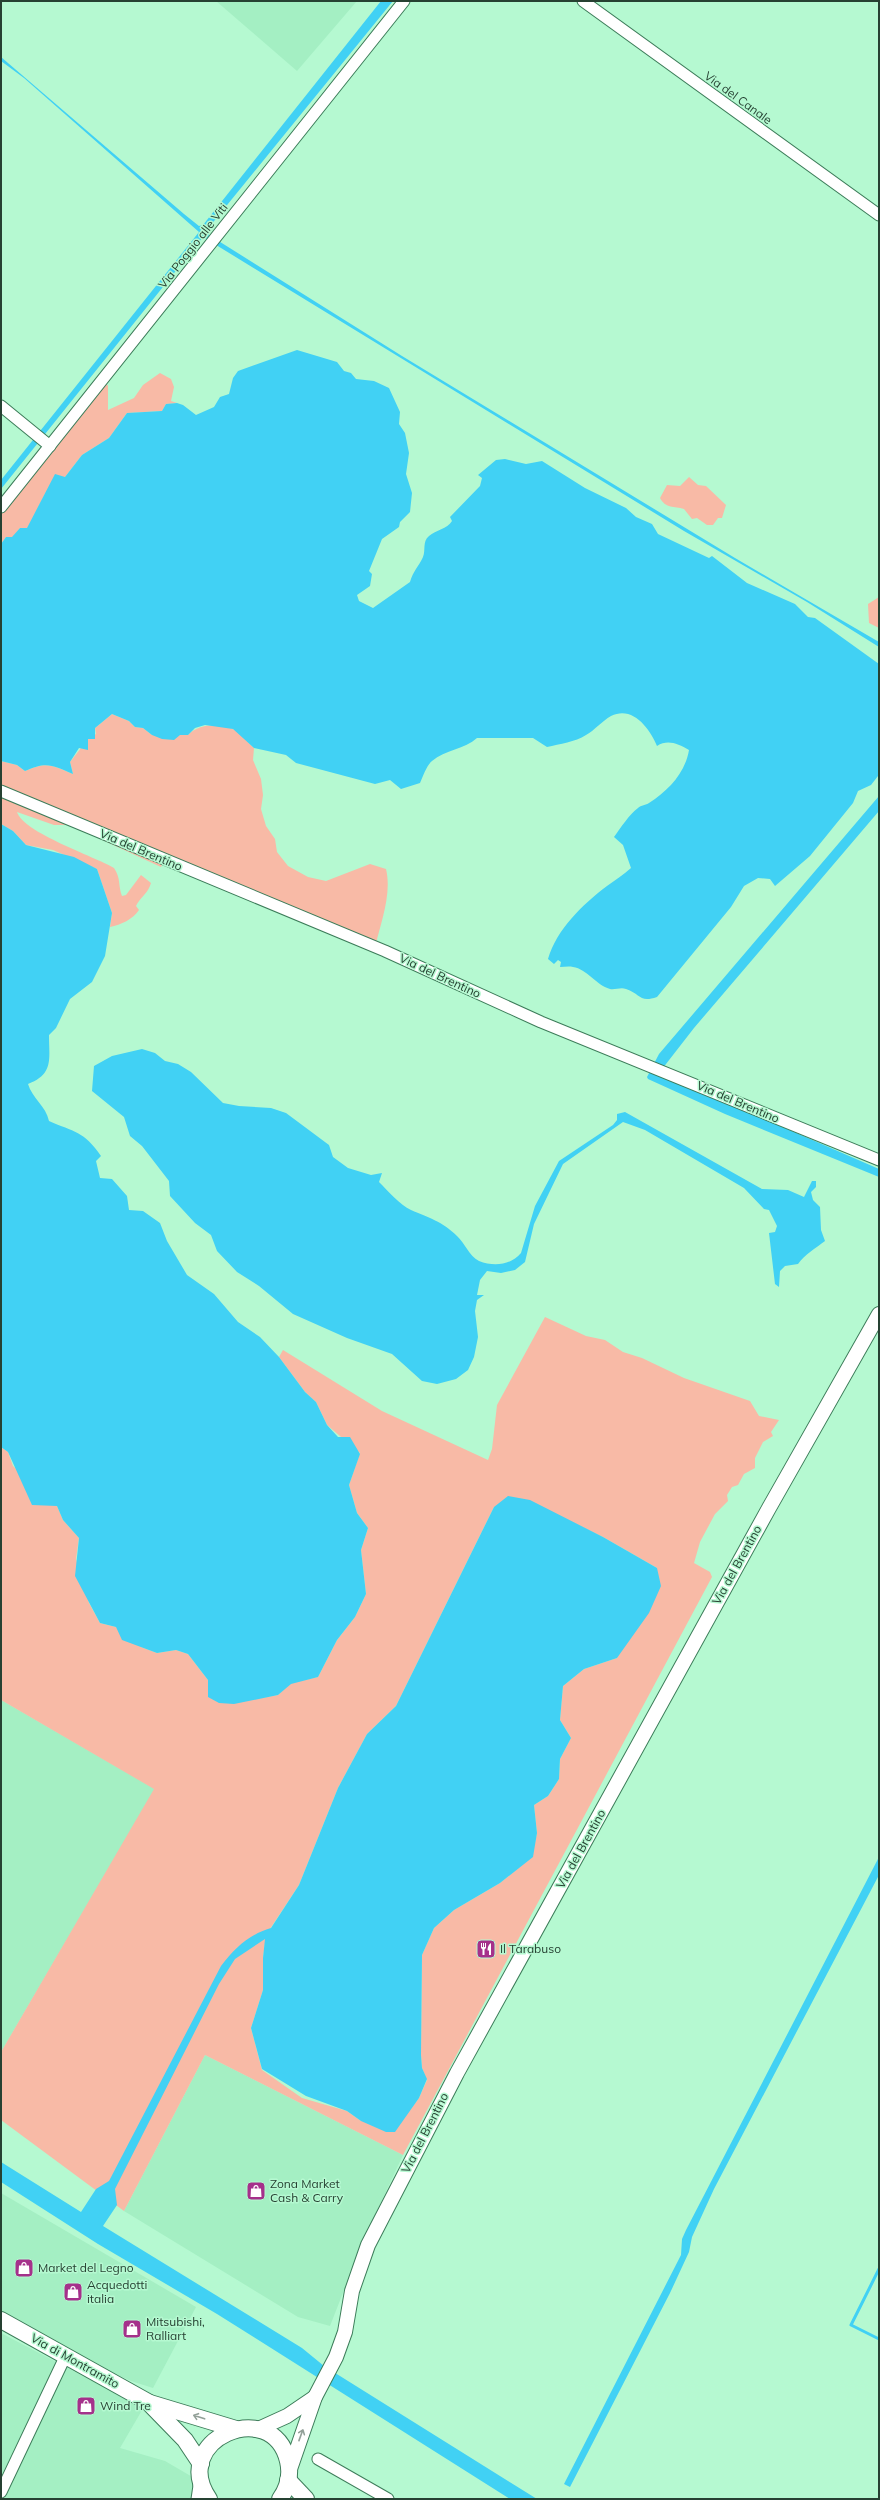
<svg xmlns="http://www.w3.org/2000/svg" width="880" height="2500" font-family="Mulish,sans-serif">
<rect width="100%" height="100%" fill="#b5f9d1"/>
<g fill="#a4efc3">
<path d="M 216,1 L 357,1 L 297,71 Z"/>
<path d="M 1,1700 L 155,1789 L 1,2052 Z"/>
<path d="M 205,2055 L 403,2155 L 364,2239 L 330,2326 L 298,2317 L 124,2211 Z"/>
<path d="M 1,2193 L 196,2307 L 153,2388 L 131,2381 L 105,2369 L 1,2315 Z"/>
<path d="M 1,2333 L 123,2397 L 145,2405 L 120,2448 L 165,2461 L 201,2482 L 192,2499 L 1,2499 Z"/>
</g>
<g fill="#f8baa6" fill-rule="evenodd">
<path d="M 160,373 L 171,379 L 174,387 L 171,401 L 177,403 L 166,404 L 162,411 L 127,413 L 109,438 L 82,455 L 65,477 L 46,492 L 27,529 L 20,528 L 12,538 L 6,537 L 1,544 L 1,507 L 104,380 L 108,386 L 108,410 L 134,398 L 143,385 Z"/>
<path d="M 689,477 L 698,485 L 706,486 L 726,505 L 722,518 L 718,518 L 713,525 L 707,525 L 697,518 L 692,519 L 684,509 C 674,506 666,509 660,498 L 667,485 L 680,486 Z"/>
<path d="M 879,597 L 879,628 L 869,623 L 868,604 Z"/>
<path d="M 112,714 L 129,721 L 135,727 L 143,728 L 152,735 L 188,735 C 199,724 218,723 233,729 C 239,732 248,743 254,748 L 253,760 L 261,779 L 263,795 L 261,809 L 266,826 L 275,839 L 277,852 L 288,866 L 308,877 L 326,881 L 370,864 L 386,869 C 392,894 381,922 375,947 L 164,860 L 161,867 L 70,825 L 54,825 L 17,812 C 24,833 94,856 114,868 C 121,878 118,886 122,896 L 126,895 L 141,875 L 151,883 C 148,894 140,897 136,906 L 139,910 C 133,919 121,925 110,927 L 112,913 L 97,869 L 53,850 L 26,845 L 13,831 L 1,824 L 1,761 L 17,765 L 25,771 C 47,761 52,765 73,774 L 70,762 L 88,739 L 96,734 L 95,728 Z"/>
<path d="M 545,1317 L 586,1336 L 605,1340 L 623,1352 L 642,1358 L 684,1378 L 750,1401 L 759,1416 L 779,1420 L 771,1432 L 773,1436 L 763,1442 L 755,1458 L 755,1468 L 744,1474 L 738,1485 L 732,1487 L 727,1495 L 728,1501 L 715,1514 L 700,1542 L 694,1563 L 710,1572 L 712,1577 L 403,2155 L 205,2055 L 124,2211 L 1,2120 L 1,2052 L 154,1789 L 1,1700 L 1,1447 L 8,1452 L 13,1466 L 57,1506 L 63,1520 L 79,1538 L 76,1559 L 89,1603 L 100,1623 L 116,1627 L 141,1647 L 157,1653 L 176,1650 L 188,1654 L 208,1680 L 261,1698 L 278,1695 L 291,1683 L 318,1677 L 337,1640 L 355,1617 L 366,1594 L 361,1550 L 368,1528 L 357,1513 L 349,1485 L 360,1453 L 327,1425 L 316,1402 L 305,1392 L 279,1357 L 283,1350 L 382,1411 L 488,1460 L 492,1449 L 497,1405 ZM 494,1507 L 568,1520 L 603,1537 L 657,1568 L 617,1658 L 584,1669 L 563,1686 L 560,1720 L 571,1738 L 560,1759 L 559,1779 L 548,1796 L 534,1805 L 537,1833 L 532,1857 L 500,1883 L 454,1910 L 434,1928 L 422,1955 L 421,2055 L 422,2068 L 427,2080 L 419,2098 L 410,2110 L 361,2121 L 347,2111 L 302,2098 L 262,2070 L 251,2028 L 263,1990 L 263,1958 L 266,1935 L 299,1885 L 338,1788 L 367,1734 L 396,1706 Z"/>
</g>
<g fill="#41d1f4">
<path d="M 381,1 L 393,1 L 210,226 L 209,235 L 402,356 L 735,558 L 879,642 L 879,647 L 807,602 L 684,531 L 203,237 L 1,489 L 1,480 L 199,232 L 24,78 L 1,61 L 1,57 L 184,214 L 199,226 L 203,225 Z"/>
<path d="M 297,350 L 337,362 L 344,371 L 351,373 L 356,379 L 374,381 L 389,388 L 400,412 L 399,424 L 405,433 L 409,453 L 406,474 L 412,493 L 410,512 L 400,522 L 399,527 L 382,539 L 369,571 L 372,574 L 370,586 L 357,595 L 359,601 L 373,608 L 410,582 C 413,571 419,566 423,557 C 426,550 422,542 429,536 C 436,530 447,529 452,521 L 450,517 L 480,486 L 482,478 L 478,475 L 496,460 L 505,459 L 526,464 L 542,461 L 585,488 L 626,508 L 636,517 L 652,524 L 658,534 L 709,558 L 712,556 L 747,583 L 795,604 L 808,617 L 815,618 L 879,664 L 878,776 L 871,785 L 858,791 L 853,803 L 810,856 L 775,886 L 770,879 L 758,878 L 744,886 L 731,907 L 657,997 C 639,1003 641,994 626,989 C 621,987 615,990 610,989 C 596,985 587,969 573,967 C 569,966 564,967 560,967 L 561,962 L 558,960 L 554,964 L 548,959 C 557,929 582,905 607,886 C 615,880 623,875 631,868 L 623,845 L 614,837 C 621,827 629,815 638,808 C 641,805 646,805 649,803 C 669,790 685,773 689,750 C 678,744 668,739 657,746 C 650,729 633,705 611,716 C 602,721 595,730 586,735 C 575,742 560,744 547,747 L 533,738 L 477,738 C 465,749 445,750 432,761 C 427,765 423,776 420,783 L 401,789 L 390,780 L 375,784 L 296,763 L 286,755 L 254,748 L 233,729 L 205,725 L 195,728 L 188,735 L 180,735 L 174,740 L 162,739 L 152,735 L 143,728 L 135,727 L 129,721 L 112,714 L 95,728 L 95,739 L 88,739 L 88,750 L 79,748 L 70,762 L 73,774 C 53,765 46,761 25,771 L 17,765 L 1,761 L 1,544 L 6,537 L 12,537 L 20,528 L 27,528 L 55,474 L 65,477 L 82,455 L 109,438 L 127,413 L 162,411 L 166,404 L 177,403 L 183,405 L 196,415 L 214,407 L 220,397 L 229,394 L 233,378 L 238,371 Z"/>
<path d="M 879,796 L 879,811 L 694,1028 L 659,1073 L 879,1169 L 879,1177 L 725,1114 L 648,1079 L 647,1077 L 659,1054 Z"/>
<path d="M 1,824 L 13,831 L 26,845 L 74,857 L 97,869 L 112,913 L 105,956 L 92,982 L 70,999 L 56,1028 L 49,1035 C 49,1059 54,1074 28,1084 C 32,1098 46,1106 49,1121 C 74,1132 84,1131 101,1156 L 96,1161 L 100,1178 L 112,1179 L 127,1196 L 129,1210 L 143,1211 L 160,1223 L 167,1241 L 187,1275 L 214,1294 L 238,1322 L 260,1337 L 279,1357 L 305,1392 L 316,1402 L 327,1425 L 338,1437 L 350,1437 L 360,1454 L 349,1485 L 357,1513 L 368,1528 L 361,1550 L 366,1594 L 355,1617 L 337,1640 L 318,1677 L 291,1684 L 278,1695 L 234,1704 L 219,1703 L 208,1697 L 208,1680 L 188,1654 L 176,1650 L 157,1653 L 122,1640 L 116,1627 L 100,1623 L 75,1576 L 79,1538 L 63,1520 L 57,1506 L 32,1505 L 8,1452 L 1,1447 Z"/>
<path d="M 142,1049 L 155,1053 L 165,1061 L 178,1064 L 191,1072 L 223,1103 L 239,1106 L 271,1108 L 286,1113 L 329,1145 L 333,1157 L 348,1168 L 371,1175 L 382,1173 L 379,1182 C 388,1191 400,1205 411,1210 C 429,1218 442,1221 457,1236 C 465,1243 469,1256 479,1261 C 494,1267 511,1265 521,1253 L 535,1206 L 559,1161 L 613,1125 L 617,1120 L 617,1114 L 625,1112 L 762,1189 L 788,1190 L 804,1197 L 812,1181 L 816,1181 L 816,1187 L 811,1192 L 813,1200 L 820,1207 L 821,1230 L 825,1241 C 816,1248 805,1254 798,1264 L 785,1266 L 780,1271 L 779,1287 L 775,1284 L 769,1233 L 775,1232 L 777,1226 L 769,1210 L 764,1209 L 744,1188 L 645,1130 L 623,1122 L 563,1164 L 534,1224 L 525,1262 L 515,1270 L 501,1273 L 487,1271 L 480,1280 L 477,1295 L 484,1295 L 477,1300 L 475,1311 L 478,1337 L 474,1357 L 468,1370 L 456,1379 L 437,1384 L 422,1381 L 392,1354 L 347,1338 L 293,1314 L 259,1286 L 237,1272 L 217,1251 L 211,1235 L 195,1223 L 170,1196 L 169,1181 L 142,1146 L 130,1136 L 124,1117 L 92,1091 L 94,1066 L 112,1056 Z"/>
<path d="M 508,1496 L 530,1500 L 603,1537 L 657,1568 L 661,1586 L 649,1613 L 617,1658 L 584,1669 L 563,1686 L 560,1720 L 571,1738 L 560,1759 L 559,1779 L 548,1796 L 534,1805 L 537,1833 L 533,1857 L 500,1883 L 454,1910 L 434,1928 L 422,1955 L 421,2055 L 422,2068 L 427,2079 L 419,2098 L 395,2132 L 386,2132 L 361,2121 L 347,2111 L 306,2096 L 262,2069 L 251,2028 L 263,1990 L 263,1958 L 265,1939 L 235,1959 L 219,1984 L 115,2189 L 117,2205 L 103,2226 L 302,2348 L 324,2366 L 537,2499 L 510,2499 L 217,2314 L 98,2244 L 1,2182 L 1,2162 L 81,2212 L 96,2189 L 109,2181 L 221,1966 C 235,1948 248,1935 271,1928 L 299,1885 L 338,1788 L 367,1734 L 396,1706 L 494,1507 Z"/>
<path d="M 879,1857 L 879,1875 L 714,2189 L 692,2237 L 689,2252 L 670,2293 L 570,2487 L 564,2484 L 681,2255 L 682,2239 L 686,2230 Z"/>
</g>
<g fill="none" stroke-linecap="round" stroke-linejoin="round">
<path stroke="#41d1f4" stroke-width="3" d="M 879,2269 L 851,2325 L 879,2339"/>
<defs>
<g id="minor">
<path d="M 583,1 L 879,215"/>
<path d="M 1,406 L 50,446"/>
<path d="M 1,507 L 404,1"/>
<path d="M 1,791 L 385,951 L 541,1022 L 879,1160"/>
<path d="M 318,2459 L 388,2499"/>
<path d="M 1,2492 L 66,2355"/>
<path d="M 197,2499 L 200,2479"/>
</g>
<g id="tertiary">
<path d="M 256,2430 L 287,2416 L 315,2397"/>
<path d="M 289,2472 L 315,2397 L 336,2357 L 345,2332 L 352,2291 L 368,2245 L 457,2073 L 769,1508 L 879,1314"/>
</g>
<g id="secondary">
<path d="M 1,2320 L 148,2402 L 185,2440 L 201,2464"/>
<path d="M 150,2403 L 236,2429"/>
<path d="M 288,2480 L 306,2499"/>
<path d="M 209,2499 C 168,2440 272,2395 288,2461 C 291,2474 288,2488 280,2499"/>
</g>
</defs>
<use href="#minor" stroke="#3c7c59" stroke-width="13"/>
<use href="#tertiary" stroke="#3c7c59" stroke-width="16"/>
<use href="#secondary" stroke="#3c7c59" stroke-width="18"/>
<use href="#minor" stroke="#fff" stroke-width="11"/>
<use href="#tertiary" stroke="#fff" stroke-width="14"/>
<use href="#secondary" stroke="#fff" stroke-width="16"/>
</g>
<defs><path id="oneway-shaft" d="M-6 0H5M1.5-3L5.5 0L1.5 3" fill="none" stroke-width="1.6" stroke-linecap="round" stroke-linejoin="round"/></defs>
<g stroke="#92a098">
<use href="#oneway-shaft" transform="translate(199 2417) rotate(-162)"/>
<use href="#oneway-shaft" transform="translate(301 2435) rotate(-70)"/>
</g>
<defs>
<symbol id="restaurant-square" viewBox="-11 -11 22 22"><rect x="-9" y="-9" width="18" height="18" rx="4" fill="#a5318b" stroke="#b5f9d1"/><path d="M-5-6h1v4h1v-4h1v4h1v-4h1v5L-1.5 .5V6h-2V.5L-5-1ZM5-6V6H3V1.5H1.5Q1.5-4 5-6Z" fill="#fff"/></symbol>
<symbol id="shop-square" viewBox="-11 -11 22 22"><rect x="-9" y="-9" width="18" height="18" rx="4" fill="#a5318b" stroke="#b5f9d1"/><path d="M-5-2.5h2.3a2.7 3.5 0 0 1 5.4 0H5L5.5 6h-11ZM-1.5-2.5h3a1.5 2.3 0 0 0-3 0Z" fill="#fff"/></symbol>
</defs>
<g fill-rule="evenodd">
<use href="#restaurant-square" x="475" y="1938" width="22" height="22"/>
<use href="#shop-square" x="245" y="2180" width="22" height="22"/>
<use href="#shop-square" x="13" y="2257" width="22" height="22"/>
<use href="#shop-square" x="62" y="2281" width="22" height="22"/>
<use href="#shop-square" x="121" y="2318" width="22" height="22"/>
<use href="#shop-square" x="75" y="2395" width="22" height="22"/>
</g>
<g text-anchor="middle" stroke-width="3" stroke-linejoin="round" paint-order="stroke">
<g font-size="12" fill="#264132" stroke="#b5f9d1">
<text transform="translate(738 98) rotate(36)" y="4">Via del Canale</text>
<text transform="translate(193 246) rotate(-52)" y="4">Via Poggio alle Viti</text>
<text transform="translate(141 850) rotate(23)" y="4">Via del Brentino</text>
<text transform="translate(440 976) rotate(25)" y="4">Via del Brentino</text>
<text transform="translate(738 1102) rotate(23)" y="4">Via del Brentino</text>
<text transform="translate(737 1565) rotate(-61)" y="4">Via del Brentino</text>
<text transform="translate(581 1849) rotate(-61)" y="4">Via del Brentino</text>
<text transform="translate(425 2133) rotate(-63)" y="4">Via del Brentino</text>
<text transform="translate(75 2361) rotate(29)" y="4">Via di Montramito</text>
</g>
<g font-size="12" fill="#264132" stroke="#b5f9d1" text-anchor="start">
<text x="500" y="1953">Il Tarabuso</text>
<text x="270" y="2188">Zona Market<tspan x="270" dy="14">Cash &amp; Carry</tspan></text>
<text x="38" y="2272">Market del Legno</text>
<text x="87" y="2289">Acquedotti<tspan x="87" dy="14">italia</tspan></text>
<text x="146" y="2326">Mitsubishi,<tspan x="146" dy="14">Ralliart</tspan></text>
<text x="100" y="2410">Wind Tre</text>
</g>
</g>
<rect width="880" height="2500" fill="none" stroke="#264132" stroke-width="4"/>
</svg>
